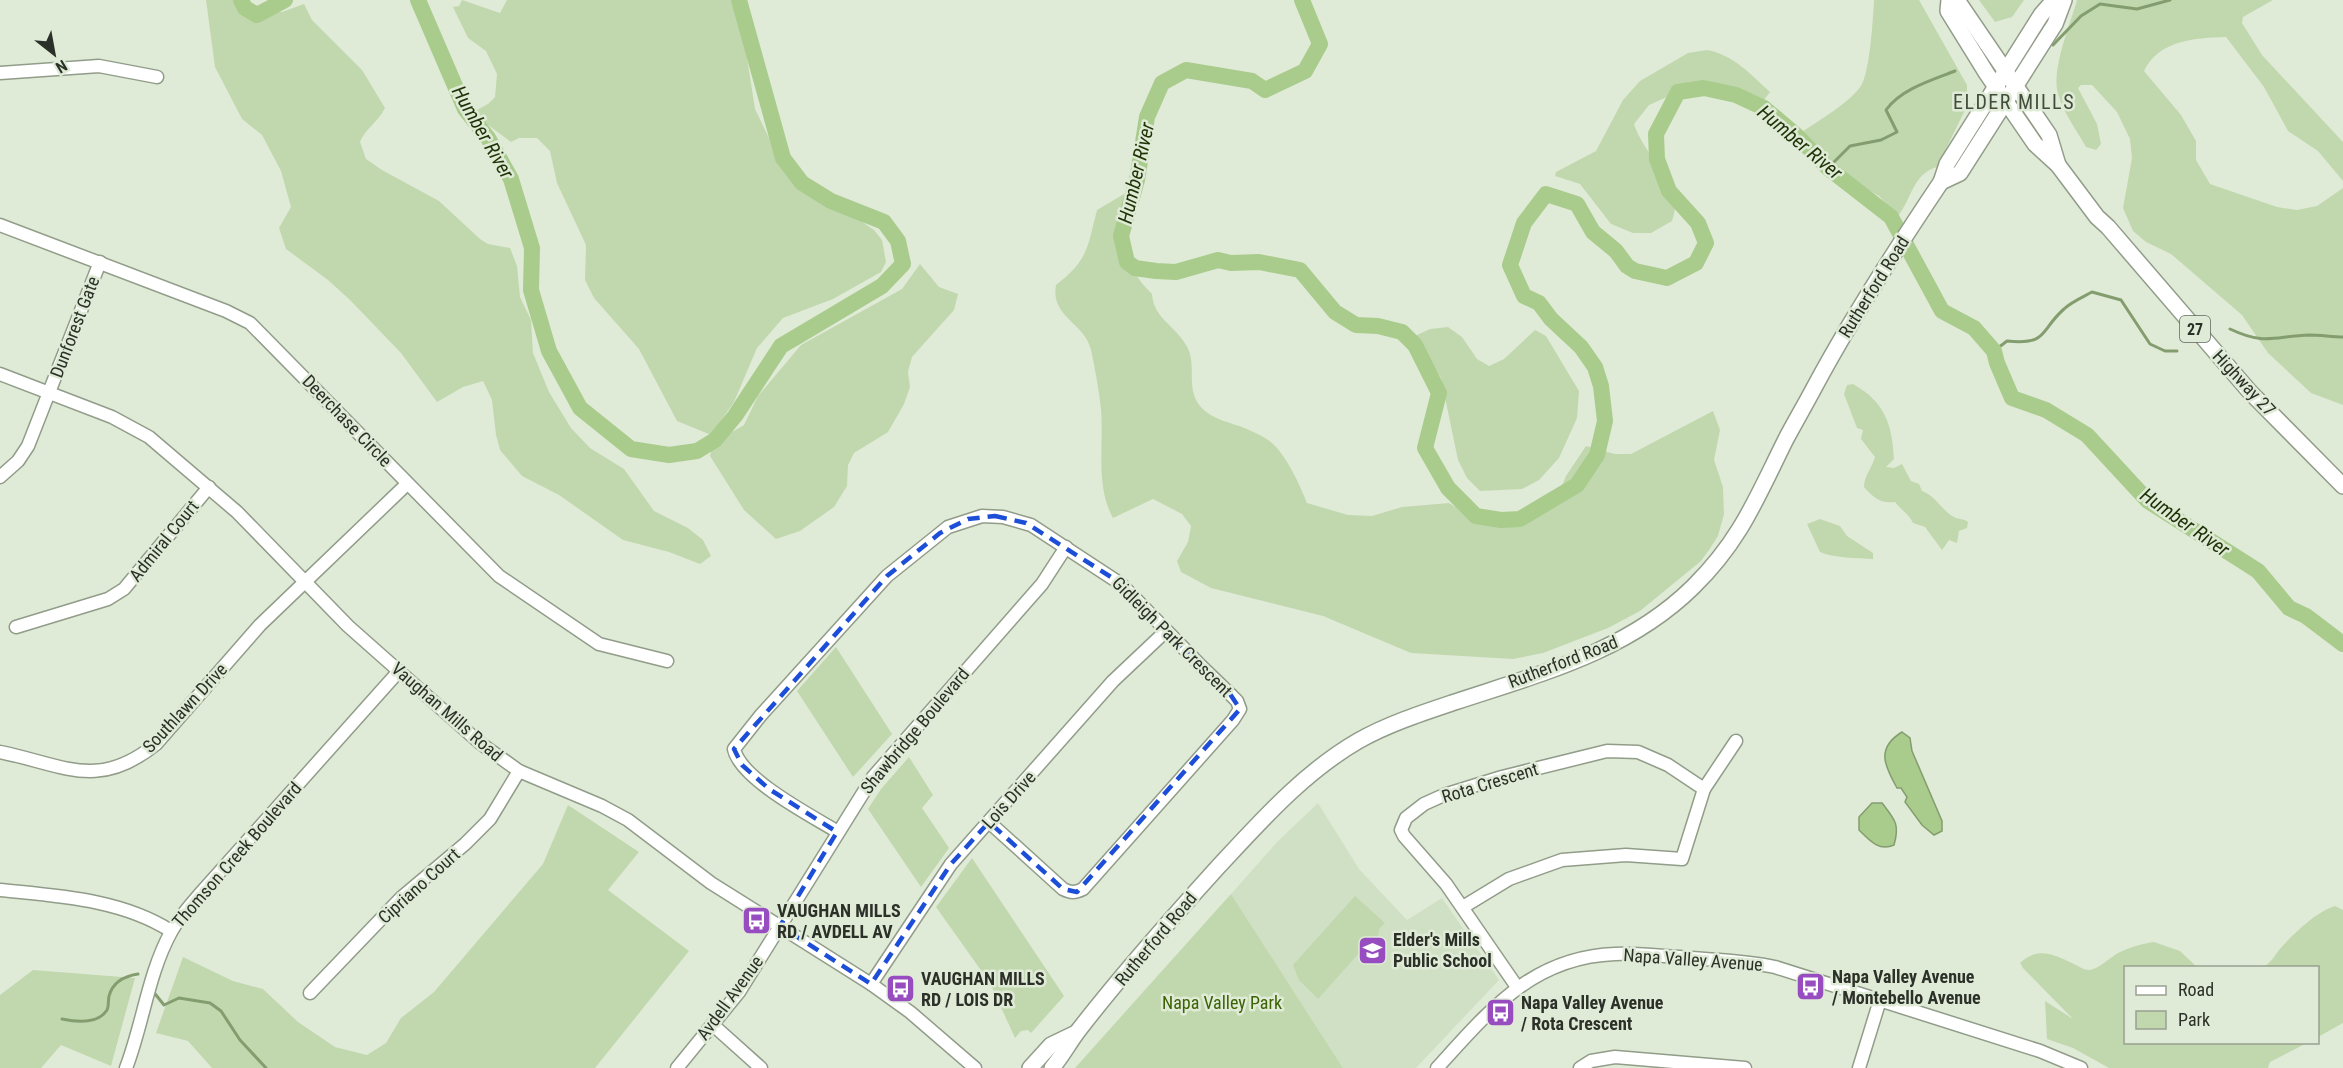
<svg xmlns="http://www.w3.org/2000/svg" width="2343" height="1068" font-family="'Roboto Condensed',sans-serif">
<rect width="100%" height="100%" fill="#e0ebd7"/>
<path fill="#d0e0c5" d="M 1318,803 L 1359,869 L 1407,920 L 1442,898 L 1499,980 L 1416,1068 L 1343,1068 L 1231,894 L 1277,842 Z"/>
<g fill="#c1d8af">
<path d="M 206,0 L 236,0 L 246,12 L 282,12 L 304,4 L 312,20 L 362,70 L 385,108 C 378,122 365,129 360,142 L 366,159 L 382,170 L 439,201 L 480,239 L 488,244 L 510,248 L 517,266 L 520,297 L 531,320 L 533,353 L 549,392 L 571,428 L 590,448 L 624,469 L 654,511 L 688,528 L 703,540 L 711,556 L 700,564 L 669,552 L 623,540 L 559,495 L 522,476 L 500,450 L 496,435 L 492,400 L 483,381 L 463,387 L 437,402 L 401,353 L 350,300 L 328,280 L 286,249 L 279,228 L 291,207 L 281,171 L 262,135 L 242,119 L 215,67 Z"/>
<path d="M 462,0 L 500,13 L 507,0 L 738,0 L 755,109 L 778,157 L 798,187 L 833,210 L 858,219 L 874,230 L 882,240 L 886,262 L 881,272 L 833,299 L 783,318 L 757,348 L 734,402 L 711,435 L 677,421 L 639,349 L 594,298 L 585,280 L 586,245 L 557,183 L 550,151 L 537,138 L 519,138 L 511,142 L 484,122 L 475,111 L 488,104 L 495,97 L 497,74 L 486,51 L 468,38 L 453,7 L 459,6 Z"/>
<path d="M 1874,0 L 1919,0 L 1967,85 L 1967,106 L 1937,167 C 1913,174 1913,196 1898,216 L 1879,196 L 1861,186 L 1828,163 L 1799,134 C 1815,123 1854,100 1862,84 C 1870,68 1873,20 1874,0 Z"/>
<path d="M 1979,0 L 2024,0 L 2012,17 L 1995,22 Z"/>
<path d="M 2077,0 L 2273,0 L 2243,17 L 2242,23 L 2262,55 L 2343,142 L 2343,181 L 2318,151 L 2288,131 L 2264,87 L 2226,37 C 2195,38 2159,40 2144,71 L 2181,115 L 2196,141 L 2196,160 L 2210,184 L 2277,207 L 2297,210 L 2317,206 L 2343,188 L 2343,405 L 2311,393 L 2268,353 L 2242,315 L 2171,254 L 2146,242 L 2133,231 L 2123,208 L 2132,158 L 2130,139 L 2117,112 L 2092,85 L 2081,85 L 2078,88 L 2097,124 L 2101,144 L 2096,150 L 2086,147 C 2077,131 2063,112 2058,94 C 2051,70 2070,25 2077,0 Z"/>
<path d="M 1707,50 C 1734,55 1750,74 1770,92 L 1760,105 L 1735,89 L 1705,80 L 1649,105 L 1634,124 C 1642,150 1677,185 1675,207 C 1675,212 1673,217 1672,221 L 1651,233 L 1633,233 L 1611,224 L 1580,184 L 1555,176 L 1556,172 L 1596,151 L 1623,100 L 1640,81 L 1688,53 Z"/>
<path d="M 1124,194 C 1125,237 1119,262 1152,294 C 1154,319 1174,324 1186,345 C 1198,364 1185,387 1200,406 C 1213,421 1232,422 1249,430 C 1256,433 1267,438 1273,444 C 1287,457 1300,485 1307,503 L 1348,515 L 1372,516 L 1402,507 L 1449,503 L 1462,511 L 1507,522 L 1528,521 L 1554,506 L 1566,476 L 1586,446 L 1615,454 L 1631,454 L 1713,411 L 1720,430 L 1714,460 L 1723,487 L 1724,514 L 1718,536 L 1709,550 L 1701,561 L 1640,611 L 1608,628 L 1543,653 L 1513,659 L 1411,653 L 1323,616 L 1211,588 L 1181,572 L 1177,561 L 1188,542 L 1191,526 L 1182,514 L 1153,499 L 1113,518 C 1095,486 1104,445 1101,409 C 1099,390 1095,369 1091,350 C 1085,323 1050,317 1056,285 C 1089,259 1087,248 1097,210 Z"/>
<path d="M 920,264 L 939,287 L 958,294 L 954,310 L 912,357 L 908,372 L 910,387 L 904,404 L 888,432 L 854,453 L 848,465 L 847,486 L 834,507 L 800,531 L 776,539 L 744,510 L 710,456 L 713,443 L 744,425 L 758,396 L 801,345 L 902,289 Z"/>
<path d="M 1448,327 L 1462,337 L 1477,359 L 1489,366 L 1504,359 L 1535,330 L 1546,336 L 1579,391 L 1577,418 L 1559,458 L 1539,480 L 1522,489 L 1480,491 L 1467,478 L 1458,460 L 1441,378 L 1415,336 L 1430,329 Z"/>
<path d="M 1853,384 C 1885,402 1892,424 1894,459 L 1886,467 L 1894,468 L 1902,464 L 1911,481 L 1919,484 L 1922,491 C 1936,496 1942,511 1954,517 C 1959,520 1963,518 1968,522 L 1967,528 L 1959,531 L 1957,543 L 1949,540 L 1942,550 L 1925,527 L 1913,523 C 1909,514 1901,510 1895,502 C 1880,504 1873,497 1864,487 C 1864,476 1872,468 1875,457 L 1861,439 L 1863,430 L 1857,428 L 1844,394 L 1847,385 Z"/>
<path d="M 1820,519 L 1840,526 L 1847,536 L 1873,553 L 1873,559 C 1857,558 1833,558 1820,552 L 1807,524 Z"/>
<path d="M 836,647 L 892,734 L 853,777 L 797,691 Z"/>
<path d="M 909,757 L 933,795 L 922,808 L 949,848 L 921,887 L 868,809 L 881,789 Z"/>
<path d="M 568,805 L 639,852 L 608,890 L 689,951 L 595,1068 L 212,1068 L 188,1041 L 156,1033 L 183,957 L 233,981 L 263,989 L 298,1022 L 335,1047 L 367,1055 L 386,1043 L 401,1018 L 434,992 L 543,864 Z"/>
<path d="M 972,858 L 1064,996 L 1031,1033 L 1028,1030 L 1021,1031 L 1015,1038 L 990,983 L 936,907 Z"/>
<path d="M 1231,894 L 1343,1068 L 1075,1068 L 1221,905 Z"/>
<path d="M 1355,896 L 1385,923 L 1379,929 L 1378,941 L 1371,947 L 1367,944 L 1318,999 L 1299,980 L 1293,965 Z"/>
<path d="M 2335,906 L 2343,910 L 2343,1023 L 2318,1037 L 2318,968 L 2264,967 C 2271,962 2274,957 2279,950 C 2292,935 2317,911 2335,906 Z"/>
<path d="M 2154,942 L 2180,951 L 2197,967 L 2126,968 L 2126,1042 L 2307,1043 L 2270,1062 L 2268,1068 L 2109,1068 L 2073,1048 L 2047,1039 L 2045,1001 L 2073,1019 L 2023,968 L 2020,963 C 2039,945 2056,956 2076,965 C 2080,967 2084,970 2089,970 C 2099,969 2109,958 2118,953 C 2130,947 2141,944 2154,942 Z"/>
<path d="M 33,970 L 135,978 L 111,1066 L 61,1045 L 41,1068 L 0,1068 L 0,995 Z"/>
</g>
<g fill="#a9cc8d" stroke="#839d6f" stroke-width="1.5">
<path d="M 1902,732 L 1910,738 L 1912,751 L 1942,821 L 1942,831 L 1934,835 L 1922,825 L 1905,802 L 1907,797 L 1901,788 L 1897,788 C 1884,765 1876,748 1902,732 Z"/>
<path d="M 1872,803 L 1882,803 C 1895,820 1900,824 1894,845 C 1879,852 1869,840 1859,830 L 1859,817 Z"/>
</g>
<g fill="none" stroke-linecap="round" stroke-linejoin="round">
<g stroke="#839d6f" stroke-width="3">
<path d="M 2053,45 L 2081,16 L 2100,4 L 2137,9 L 2170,0"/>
<path d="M 1828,168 L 1850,146 L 1881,140 L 1897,132 L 1886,110 C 1901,89 1932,80 1955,71"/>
<path d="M 2230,329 C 2266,346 2274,336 2309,335 C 2321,335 2332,337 2343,337"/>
<path d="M 1994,351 L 2007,341 C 2049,345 2039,331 2064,309 C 2071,302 2083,297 2092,292 L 2121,300 L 2150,344 L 2165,351 L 2177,351"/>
<path d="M 152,990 L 164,1005 L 179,998 L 210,1003 L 221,1011 L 240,1040 L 266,1068"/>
<path d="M 62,1019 C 76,1022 98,1024 107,1010 C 109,1006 108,1000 109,996 C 113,981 125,976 138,974"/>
</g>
<g stroke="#a9cc8d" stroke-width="16">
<path d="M 241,0 L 245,8 L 257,15 L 285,0"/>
<path d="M 418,0 L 465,109 L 488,138 L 511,179 L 532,248 L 531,290 L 549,351 L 580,408 L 631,449 L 669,455 L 697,451 L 715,440 L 735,416 L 781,346 L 882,286 L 903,264 L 898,241 L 884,222 L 831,201 L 802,183 L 783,158 L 739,0"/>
<path d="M 1302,0 L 1320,44 L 1305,71 L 1265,90 L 1252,81 L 1186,70 L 1162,83 L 1147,117 L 1137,180 L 1121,236 L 1127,262 L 1135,268 L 1156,271 L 1176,272 L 1218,260 L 1231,263 L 1259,262 L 1300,270 L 1335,312 L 1356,325 L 1378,326 L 1402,332 L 1415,345 L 1439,393 L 1425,448 L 1448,488 L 1476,516 L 1501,520 L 1520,519 L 1577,485 L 1597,455 L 1605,421 L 1601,386 L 1595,367 L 1581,347 L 1551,319 L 1539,303 L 1524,296 L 1510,265 L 1524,223 L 1546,194 L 1577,204 L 1593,232 L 1616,251 L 1627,266 L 1635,271 L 1667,278 L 1696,263 L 1706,243 L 1698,223 L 1669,191 L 1657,159 L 1656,134 L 1678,92 L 1704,88 L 1736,95 L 1764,108 L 1796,135 L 1828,168 L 1891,217 L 1942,311 L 1974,328 L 1994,351 L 1997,363 L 2012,398 L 2046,410 L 2087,435 L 2148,501 L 2258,571 L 2289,608 L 2306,616 L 2343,644"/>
</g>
<defs>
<g id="minor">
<path d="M 0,73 L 99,66 L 157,77"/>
<path d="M 0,225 L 226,311 L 250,323 L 499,576 L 599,644 L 667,661"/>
<path d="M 0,374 L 112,417 L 149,437 L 237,512 L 348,626 L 480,743 L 519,771 L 602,806 L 628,820 L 711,883 L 871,984 L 910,1012 L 975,1068"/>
<path d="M 0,477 L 18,461 L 28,446 L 100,262"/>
<path d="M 16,627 L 108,599 L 124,589 L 209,487"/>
<path d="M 0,752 C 64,765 98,791 156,744 L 260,625 L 407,484"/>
<path d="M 838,832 C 812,816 740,779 734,749 L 761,715 L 887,576 L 948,527 L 982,516 L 1003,517 L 1031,525 L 1121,584 L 1201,666 L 1230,694 L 1237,701 L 1240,709 L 1233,720 L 1083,889 C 1075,893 1071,893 1063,889 L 989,822"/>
<path d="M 0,890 C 58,896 121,899 171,931"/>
<path d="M 1463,907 L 1509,879 L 1562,860 L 1626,855 L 1682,859 L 1704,789 L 1736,741"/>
<path d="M 871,984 L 951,864 L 1113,681 L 1166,631"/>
<path d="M 1517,987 L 1446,884 L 1404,836 L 1401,830 L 1406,818 L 1424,804 L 1444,795 L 1502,777 L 1607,751 L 1638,752 L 1668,765 L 1704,789"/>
<path d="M 310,993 L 402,897 L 465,844 L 490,819 L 519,771"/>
<path d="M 713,1025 L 761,1068"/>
<path d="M 126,1068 C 143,1024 148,974 171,932 C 178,919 189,907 199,895 L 399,671"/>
<path d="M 677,1068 L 739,992 L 873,777 L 1042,584 L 1066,547"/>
<path d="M 1437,1068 C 1489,1011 1532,957 1615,954 C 1637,953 1658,956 1679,957 C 1711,960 1743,960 1775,967 L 2040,1051 L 2081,1068"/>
<path d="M 1580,1068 L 1591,1061 L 1615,1057 L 1745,1068"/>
<path d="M 1859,1068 L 1880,1000"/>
</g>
<g id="major">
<path d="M 1949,0 L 1948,11 L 1987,74 L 2035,144 L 2058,165 L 2097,217 L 2108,227 L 2250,392 L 2343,486"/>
<path d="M 1957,0 L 2049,135 L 2058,165"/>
<path d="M 1941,182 L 1960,173 L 2055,24 L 2064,0"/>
<path d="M 1030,1068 L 1051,1045 L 1076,1033"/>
<path d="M 1052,1068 C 1062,1056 1069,1043 1078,1031 C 1122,974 1170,920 1218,867 C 1261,821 1303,773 1358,741 C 1388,724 1422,713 1455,702 C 1539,674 1627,652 1693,587 C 1741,540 1757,497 1786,439 C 1795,422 1805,405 1814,388 C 1852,317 1896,249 1941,182 L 1947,164 L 2041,15 L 2054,0"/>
</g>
</defs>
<use href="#minor" stroke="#919c89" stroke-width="15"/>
<use href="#major" stroke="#919c89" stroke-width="18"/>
<use href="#minor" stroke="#fff" stroke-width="12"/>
<use href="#major" stroke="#fff" stroke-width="15"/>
</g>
<path fill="none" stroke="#1d4ed8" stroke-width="4.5" stroke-dasharray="12 8" stroke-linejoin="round" d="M 995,516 L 1026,523 L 1111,577 L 1230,694 L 1240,709 L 1077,892 L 1063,889 L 989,822 L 951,864 L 871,984 L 780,926 L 837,832 L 769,789 L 742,765 L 734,749 L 887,576 L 940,533 L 968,519 Z"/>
<defs>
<symbol id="bus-square" viewBox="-11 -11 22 22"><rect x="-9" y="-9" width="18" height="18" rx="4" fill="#974dbf" stroke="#e0ebd7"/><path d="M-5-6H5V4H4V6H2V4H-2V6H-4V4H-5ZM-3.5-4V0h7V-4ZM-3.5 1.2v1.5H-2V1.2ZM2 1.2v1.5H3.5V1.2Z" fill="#fff"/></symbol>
<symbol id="school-square" viewBox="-11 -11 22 22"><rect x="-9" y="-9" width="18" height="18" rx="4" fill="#974dbf" stroke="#e0ebd7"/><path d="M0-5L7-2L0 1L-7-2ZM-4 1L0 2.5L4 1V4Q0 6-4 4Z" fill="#fff"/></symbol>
</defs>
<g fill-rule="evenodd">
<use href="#bus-square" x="740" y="904" width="33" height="33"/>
<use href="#school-square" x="1356" y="934" width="33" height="33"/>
<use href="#bus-square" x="1794" y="970" width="33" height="33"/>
<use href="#bus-square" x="884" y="972" width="33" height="33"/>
<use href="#bus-square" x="1484" y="996" width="33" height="33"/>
</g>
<g text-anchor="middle" stroke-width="5" stroke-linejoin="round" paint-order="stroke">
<rect fill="#e0ebd7" stroke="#61685c" stroke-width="1.5" x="2180" y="316" width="30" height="26" rx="4.5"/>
<g font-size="16" font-weight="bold" fill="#2b3028">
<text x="2195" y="335">27</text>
</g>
<g font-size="18" fill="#2b3028" stroke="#e0ebd7">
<text transform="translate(1874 287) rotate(-58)" y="6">Rutherford Road</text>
<text transform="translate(75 327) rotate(-69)" y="6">Dunforest Gate</text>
<text transform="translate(2244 383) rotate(47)" y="6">Highway 27</text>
<text transform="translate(347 421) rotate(46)" y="6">Deerchase Circle</text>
<text transform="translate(164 541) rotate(-51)" y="6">Admiral Court</text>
<text transform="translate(1172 637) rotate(45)" y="6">Gidleigh Park Crescent</text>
<text transform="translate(1563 662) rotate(-21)" y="6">Rutherford Road</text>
<text transform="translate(185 708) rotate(-47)" y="6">Southlawn Drive</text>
<text transform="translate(447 712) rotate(41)" y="6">Vaughan Mills Road</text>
<text transform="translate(915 731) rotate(-50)" y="6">Shawbridge Boulevard</text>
<text transform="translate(1490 783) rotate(-17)" y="6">Rota Crescent</text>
<text transform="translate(1009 800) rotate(-48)" y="6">Lois Drive</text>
<text transform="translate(237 855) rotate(-49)" y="6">Thomson Creek Boulevard</text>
<text transform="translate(419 886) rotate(-42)" y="6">Cipriano Court</text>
<text transform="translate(1156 939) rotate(-50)" y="6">Rutherford Road</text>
<text transform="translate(1693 960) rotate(4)" y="6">Napa Valley Avenue</text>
<text transform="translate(730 998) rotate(-54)" y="6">Avdell Avenue</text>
</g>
<g font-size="18" font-weight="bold" fill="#2b3028" stroke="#e0ebd7" text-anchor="start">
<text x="777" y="917">VAUGHAN MILLS<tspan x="777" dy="21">RD / AVDELL AV</tspan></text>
<text x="1393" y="946">Elder's Mills<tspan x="1393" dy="21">Public School</tspan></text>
<text x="1832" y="983">Napa Valley Avenue<tspan x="1832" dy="21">/ Montebello Avenue</tspan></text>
<text x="921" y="985">VAUGHAN MILLS<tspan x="921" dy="21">RD / LOIS DR</tspan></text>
<text x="1521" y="1009">Napa Valley Avenue<tspan x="1521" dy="21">/ Rota Crescent</tspan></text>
</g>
<g font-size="18" fill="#3b6304" stroke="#e0ebd7">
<text x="1222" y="1009">Napa Valley Park</text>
</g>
<g font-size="20" letter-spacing="1.5" fill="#424c3b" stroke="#e0ebd7">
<text x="2014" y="109">ELDER MILLS</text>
</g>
<g font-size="20" font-style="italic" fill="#1e3306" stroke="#e0ebd7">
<text transform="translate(483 132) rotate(60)" y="7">Humber River</text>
<text transform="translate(1800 142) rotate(40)" y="7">Humber River</text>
<text transform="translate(1136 173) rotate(-77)" y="7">Humber River</text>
<text transform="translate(2185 522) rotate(35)" y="7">Humber River</text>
</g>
</g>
<rect x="2124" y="966" width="195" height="78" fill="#e0ebd7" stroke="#98a091" stroke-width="1.5"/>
<rect x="2136" y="986" width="30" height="9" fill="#ffffff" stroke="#98a091" stroke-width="1.5"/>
<text x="2178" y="996" font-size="18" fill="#2b3028">Road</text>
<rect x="2136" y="1011" width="30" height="18" fill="#c1d8af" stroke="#98a091" stroke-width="1.5"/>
<text x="2178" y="1026" font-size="18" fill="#2b3028">Park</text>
<g transform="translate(54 54) rotate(149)" stroke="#e0ebd7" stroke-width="4.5" paint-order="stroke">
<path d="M0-4.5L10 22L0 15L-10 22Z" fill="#2b3028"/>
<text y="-9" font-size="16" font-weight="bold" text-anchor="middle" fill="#2b3028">N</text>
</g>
</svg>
